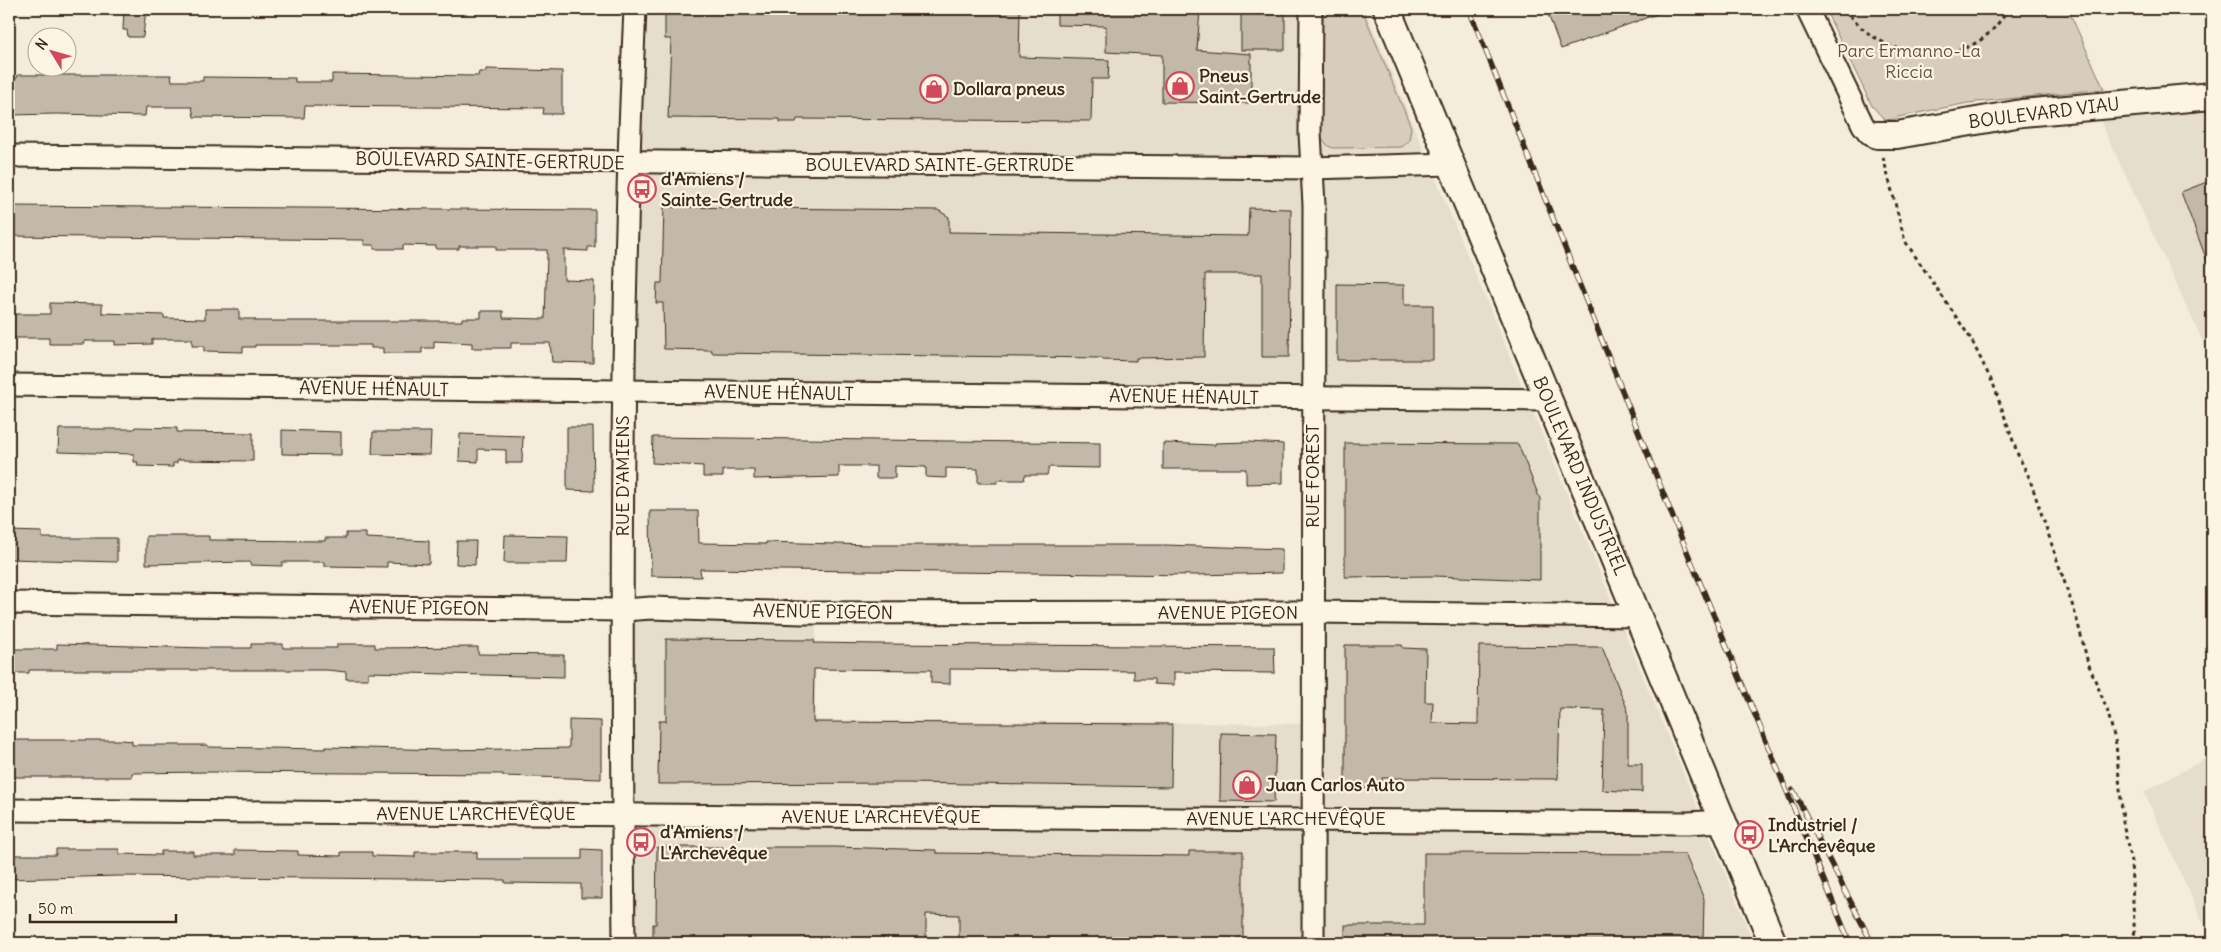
<svg xmlns="http://www.w3.org/2000/svg" width="2221" height="952" font-family="Delius,sans-serif">
<rect width="100%" height="100%" fill="#f4eddd"/>
<filter id="ink" filterUnits="userSpaceOnUse"><feTurbulence type="fractalNoise" baseFrequency=".02" numOctaves="2"/><feDisplacementMap in="SourceGraphic" scale="10" xChannelSelector="R" yChannelSelector="G"/><feConvolveMatrix kernelMatrix="1 2 1 2 8 2 1 2 1" color-interpolation-filters="sRGB"/></filter>
<g filter="url(#ink)">
<g fill="#e5ddce">
<path d="M 635,9 L 1365,9 L 1754,943 L 624,943 L 624,610 L 802,613 L 816,627 L 815,720 L 1312,724 L 1313,398 L 623,391 Z"/>
<path d="M 2212,99 L 2212,361 L 2094,108 Z"/>
<path d="M 2212,755 L 2212,943 L 2144,792 Z"/>
</g>
<g fill="#d6cdbd" stroke="#887c6e">
<path d="M 1323,9 L 1362,9 L 1411,127 L 1409,141 L 1402,147 L 1333,148 L 1328,146 L 1321,137 Z"/>
<path d="M 1825,9 L 2068,9 L 2104,89 L 1968,103 L 1898,117 L 1896,119 L 1885,120 L 1872,106 Z"/>
</g>
<g fill="#c3b9aa" stroke="#3b2a1e">
<path d="M 124,9 L 146,9 L 143,37 L 128,37 L 127,30 L 123,30 Z"/>
<path d="M 665,9 L 1020,9 L 1019,57 L 1109,60 L 1108,79 L 1092,79 L 1091,121 L 797,119 L 796,122 L 780,122 L 780,119 L 668,118 L 671,39 L 665,39 Z"/>
<path d="M 1057,9 L 1200,9 L 1197,50 L 1251,54 L 1251,103 L 1162,102 L 1162,55 L 1106,52 L 1106,26 L 1057,25 Z"/>
<rect x="1241" y="9" width="44" height="41"/>
<path d="M 1561,9 L 1665,9 L 1665,11 L 1561,49 L 1548,14 Z"/>
<path d="M 486,69 L 562,71 L 562,114 L 543,114 L 544,108 L 305,106 L 304,118 L 194,117 L 192,107 L 146,107 L 145,116 L 57,114 L 9,115 L 9,78 L 17,78 L 18,75 L 171,75 L 172,81 L 203,81 L 203,77 L 295,78 L 295,82 L 332,82 L 332,74 L 478,76 L 479,72 L 486,72 Z"/>
<path d="M 2212,180 L 2212,271 L 2211,271 L 2181,192 Z"/>
<path d="M 9,206 L 595,210 L 595,247 L 588,247 L 588,251 L 564,250 L 564,280 L 594,281 L 593,363 L 552,362 L 550,343 L 511,343 L 511,348 L 472,348 L 472,343 L 434,341 L 434,348 L 422,348 L 422,353 L 383,353 L 383,348 L 371,348 L 371,345 L 255,345 L 255,347 L 243,347 L 243,352 L 204,351 L 204,346 L 192,346 L 192,339 L 152,339 L 152,344 L 115,345 L 115,341 L 84,341 L 84,344 L 49,344 L 49,338 L 9,338 L 9,314 L 50,314 L 50,303 L 102,304 L 102,313 L 164,315 L 164,318 L 205,319 L 205,309 L 239,309 L 239,319 L 255,319 L 255,321 L 462,321 L 462,318 L 481,318 L 481,311 L 503,311 L 503,318 L 545,319 L 547,255 L 547,250 L 496,250 L 496,246 L 459,246 L 459,249 L 436,249 L 436,246 L 403,245 L 403,249 L 374,249 L 374,245 L 364,245 L 364,240 L 9,236 Z"/>
<path d="M 664,207 L 938,210 L 949,217 L 949,232 L 1248,236 L 1249,208 L 1291,209 L 1289,357 L 1262,357 L 1262,274 L 1205,274 L 1204,357 L 1136,358 L 1136,361 L 1103,360 L 1102,358 L 712,353 L 712,350 L 664,349 L 663,303 L 656,303 L 657,283 L 662,283 Z"/>
<path d="M 1337,284 L 1404,285 L 1404,305 L 1433,305 L 1433,360 L 1337,360 Z"/>
<path d="M 135,427 L 177,428 L 177,432 L 253,433 L 253,461 L 177,460 L 177,463 L 173,463 L 173,467 L 137,466 L 138,462 L 134,462 L 134,454 L 58,452 L 59,429 L 134,429 Z"/>
<path d="M 567,427 L 593,427 L 594,491 L 567,490 Z"/>
<path d="M 282,430 L 341,432 L 341,455 L 282,454 Z"/>
<path d="M 373,432 L 431,432 L 430,455 L 372,454 Z"/>
<path d="M 460,434 L 523,436 L 522,463 L 506,463 L 506,450 L 478,449 L 478,462 L 459,461 Z"/>
<path d="M 653,437 L 1100,443 L 1100,468 L 1049,467 L 1047,475 L 1025,475 L 1024,480 L 997,480 L 997,483 L 978,483 L 978,469 L 946,468 L 946,478 L 926,477 L 926,467 L 895,466 L 895,478 L 876,478 L 876,466 L 839,466 L 839,477 L 754,479 L 754,470 L 723,470 L 723,477 L 703,477 L 703,466 L 652,463 Z"/>
<path d="M 1249,442 L 1283,444 L 1283,483 L 1246,484 L 1246,469 L 1163,469 L 1163,443 L 1215,445 L 1215,443 Z"/>
<path d="M 1345,443 L 1518,444 L 1540,499 L 1540,580 L 1434,576 L 1345,577 Z"/>
<path d="M 650,511 L 698,511 L 699,543 L 766,544 L 766,542 L 870,545 L 1166,545 L 1282,549 L 1282,573 L 1195,575 L 700,569 L 701,577 L 651,576 Z"/>
<path d="M 9,531 L 42,532 L 42,538 L 117,538 L 117,562 L 9,559 Z"/>
<path d="M 346,533 L 366,533 L 366,538 L 429,541 L 429,564 L 387,562 L 387,567 L 324,566 L 324,562 L 282,562 L 282,566 L 250,565 L 250,562 L 146,564 L 146,536 L 209,536 L 209,540 L 325,541 L 325,538 L 346,538 Z"/>
<path d="M 505,535 L 568,536 L 567,563 L 504,563 Z"/>
<path d="M 457,541 L 476,541 L 475,565 L 456,564 Z"/>
<path d="M 666,639 L 814,640 L 814,643 L 879,644 L 1274,647 L 1275,673 L 1174,672 L 1174,685 L 1154,684 L 1154,679 L 1134,679 L 1134,671 L 950,669 L 950,684 L 931,683 L 931,670 L 814,669 L 813,722 L 1172,724 L 1171,787 L 904,783 L 658,784 L 659,721 L 666,721 Z"/>
<path d="M 57,644 L 207,648 L 251,648 L 251,644 L 283,644 L 283,648 L 337,648 L 337,644 L 375,644 L 375,648 L 478,647 L 478,654 L 564,655 L 564,677 L 368,672 L 368,679 L 346,679 L 346,672 L 327,670 L 29,670 L 29,673 L 9,673 L 9,649 L 57,649 Z"/>
<path d="M 1345,645 L 1402,645 L 1403,648 L 1426,649 L 1425,702 L 1433,702 L 1432,723 L 1478,724 L 1479,646 L 1602,647 L 1628,711 L 1628,764 L 1642,764 L 1642,792 L 1602,790 L 1604,710 L 1560,709 L 1558,779 L 1382,778 L 1382,789 L 1345,788 Z"/>
<path d="M 569,720 L 601,721 L 601,779 L 503,776 L 503,774 L 208,772 L 132,773 L 132,777 L 9,777 L 9,740 L 122,740 L 132,741 L 132,745 L 208,745 L 208,747 L 325,749 L 325,747 L 445,750 L 569,748 Z"/>
<path d="M 1221,733 L 1276,734 L 1274,802 L 1220,801 Z"/>
<path d="M 657,847 L 723,847 L 723,851 L 764,851 L 764,847 L 834,847 L 936,850 L 936,853 L 1189,856 L 1189,851 L 1243,851 L 1243,943 L 959,943 L 959,915 L 926,914 L 926,943 L 653,943 L 653,924 L 656,924 Z"/>
<path d="M 56,849 L 119,849 L 119,854 L 161,855 L 161,851 L 193,851 L 193,855 L 235,855 L 235,850 L 298,851 L 298,855 L 341,856 L 341,852 L 372,852 L 372,856 L 415,857 L 415,852 L 477,852 L 477,859 L 582,859 L 582,849 L 602,850 L 602,898 L 581,898 L 581,884 L 505,883 L 505,880 L 119,876 L 9,879 L 9,855 L 56,855 Z"/>
<path d="M 1424,853 L 1685,854 L 1704,899 L 1703,943 L 1345,943 L 1345,925 L 1424,925 Z"/>
</g>
<g fill="none" stroke-linecap="round" stroke-linejoin="round">
<defs>
<g id="minor">
<path d="M 1311,9 L 1310,133 L 1314,205 L 1313,943"/>
<path d="M 1807,9 L 1863,125 L 1869,133 L 1877,135"/>
<path d="M 9,156 L 1311,168 L 1451,164"/>
<path d="M 9,385 L 1549,400"/>
<path d="M 9,603 L 624,610 L 651,608 L 802,613 L 1314,612 L 1638,616"/>
<path d="M 9,810 L 1688,823 L 1723,821"/>
<path d="M 624,943 C 621,632 620,320 635,9"/>
</g>
<g id="tertiary">
<path d="M 1387,9 L 1773,943"/>
<path d="M 1877,135 L 1897,135 L 2022,113 L 2212,96"/>
</g>
</defs>
<use href="#minor" stroke="#3b2a1e" stroke-width="25"/>
<use href="#tertiary" stroke="#3b2a1e" stroke-width="30"/>
<g stroke="#3b2a1e" stroke-width="3" stroke-dasharray="4 4" stroke-linecap="butt">
<path d="M 1845,9 C 1882,64 1975,74 2007,9"/>
<path d="M 1883,157 L 1905,241 L 1971,339 L 1994,386 L 2018,455 L 2029,477 L 2076,616 L 2088,663 L 2107,709 L 2116,744 L 2123,822 L 2131,862 L 2135,943"/>
</g>
<use href="#minor" stroke="#fcf5e5" stroke-width="21"/>
<use href="#tertiary" stroke="#fcf5e5" stroke-width="26"/>
<defs>
<g id="rail">
<path d="M 1469,9 L 1676,525 L 1850,943"/>
<path d="M 1793,790 L 1872,943"/>
</g>
</defs>
<use href="#rail" stroke="#3b2a1e" stroke-width="5.5"/>
<use href="#rail" stroke="#fcf5e5" stroke-width="4" stroke-dasharray="11" stroke-linecap="butt"/>
</g>
</g>
<defs>
<symbol id="shop-ring" viewBox="-11 -11 22 22"><circle r="9.5" fill="#fcf5e5" stroke="#d1495b" stroke-width="1.5"/><path d="M-5-2.5h2.3a2.7 3.5 0 0 1 5.4 0H5L5.5 6h-11ZM-1.5-2.5h3a1.5 2.3 0 0 0-3 0Z" fill="#d1495b"/></symbol>
<symbol id="bus-ring" viewBox="-11 -11 22 22"><circle r="9.5" fill="#fcf5e5" stroke="#d1495b" stroke-width="1.5"/><path d="M-5-6H5V4H4V6H2V4H-2V6H-4V4H-5ZM-3.5-4V0h7V-4ZM-3.5 1.2v1.5H-2V1.2ZM2 1.2v1.5H3.5V1.2Z" fill="#d1495b"/></symbol>
</defs>
<g fill-rule="evenodd">
<use href="#shop-ring" x="1164" y="70" width="32" height="32"/>
<use href="#shop-ring" x="918" y="73" width="32" height="32"/>
<use href="#bus-ring" x="626" y="173" width="32" height="32"/>
<use href="#shop-ring" x="1231" y="769" width="32" height="32"/>
<use href="#bus-ring" x="1733" y="819" width="32" height="32"/>
<use href="#bus-ring" x="625" y="826" width="32" height="32"/>
</g>
<g text-anchor="middle" stroke-width="4.5" stroke-linejoin="round" paint-order="stroke">
<g font-size="18" fill="#625346" stroke="#fcf5e5">
<text x="1909" y="57">Parc Ermanno-La<tspan x="1909" dy="21">Riccia</tspan></text>
</g>
<g font-size="18" font-weight="bold" fill="#3b2a1e" stroke="#fcf5e5" text-anchor="start">
<text x="1199" y="82">Pneus<tspan x="1199" dy="21">Saint-Gertrude</tspan></text>
<text x="953" y="95">Dollara pneus</text>
<text x="661" y="185">d'Amiens /<tspan x="661" dy="21">Sainte-Gertrude</tspan></text>
<text x="1266" y="791">Juan Carlos Auto</text>
<text x="1768" y="831">Industriel /<tspan x="1768" dy="21">L'Archevêque</tspan></text>
<text x="660" y="838">d'Amiens /<tspan x="660" dy="21">L'Archevêque</tspan></text>
</g>
<g font-size="18" fill="#3b2a1e" stroke="#fcf5e5">
<text transform="translate(2044 113) rotate(-7)" y="6">BOULEVARD VIAU</text>
<text transform="translate(490 161) rotate(1)" y="6">BOULEVARD SAINTE-GERTRUDE</text>
<text x="940" y="171">BOULEVARD SAINTE-GERTRUDE</text>
<text transform="translate(374 389) rotate(1)" y="6">AVENUE HÉNAULT</text>
<text transform="translate(779 393) rotate(1)" y="6">AVENUE HÉNAULT</text>
<text transform="translate(1184 397) rotate(1)" y="6">AVENUE HÉNAULT</text>
<text transform="translate(623 476) rotate(-90)" y="6">RUE D'AMIENS</text>
<text transform="translate(1313 476) rotate(-90)" y="6">RUE FOREST</text>
<text transform="translate(1580 476) rotate(67)" y="6">BOULEVARD INDUSTRIEL</text>
<text transform="translate(419 608) rotate(1)" y="6">AVENUE PIGEON</text>
<text transform="translate(823 612) rotate(1)" y="6">AVENUE PIGEON</text>
<text x="1228" y="619">AVENUE PIGEON</text>
<text x="476" y="820">AVENUE L'ARCHEVÊQUE</text>
<text x="881" y="823">AVENUE L'ARCHEVÊQUE</text>
<text x="1286" y="825">AVENUE L'ARCHEVÊQUE</text>
</g>
</g>
<rect width="2221" height="952" fill="none" stroke="#fcf5e5" stroke-width="30"/>
<rect x="15" y="15" width="2191" height="922" fill="none" stroke="#3b2a1e" stroke-width="2" filter="url(#ink)"/>
<g transform="translate(52 52) rotate(307)"><circle r="24" fill="#fcf5e5" stroke="#afa495"/>
<path d="M0-4L9 19L0 12L-9 19Z" fill="#d1495b"/>
<text y="-8" font-size="14" font-weight="bold" text-anchor="middle" fill="#3b2a1e">N</text>
</g>
<path d="M30 914v8h146v-8" fill="none" stroke="#3b2a1e" stroke-width="2.5"/>
<text x="38" y="914" font-size="15" fill="#3b2a1e" stroke="#fcf5e5" stroke-width="4" paint-order="stroke">50 m</text>
</svg>
